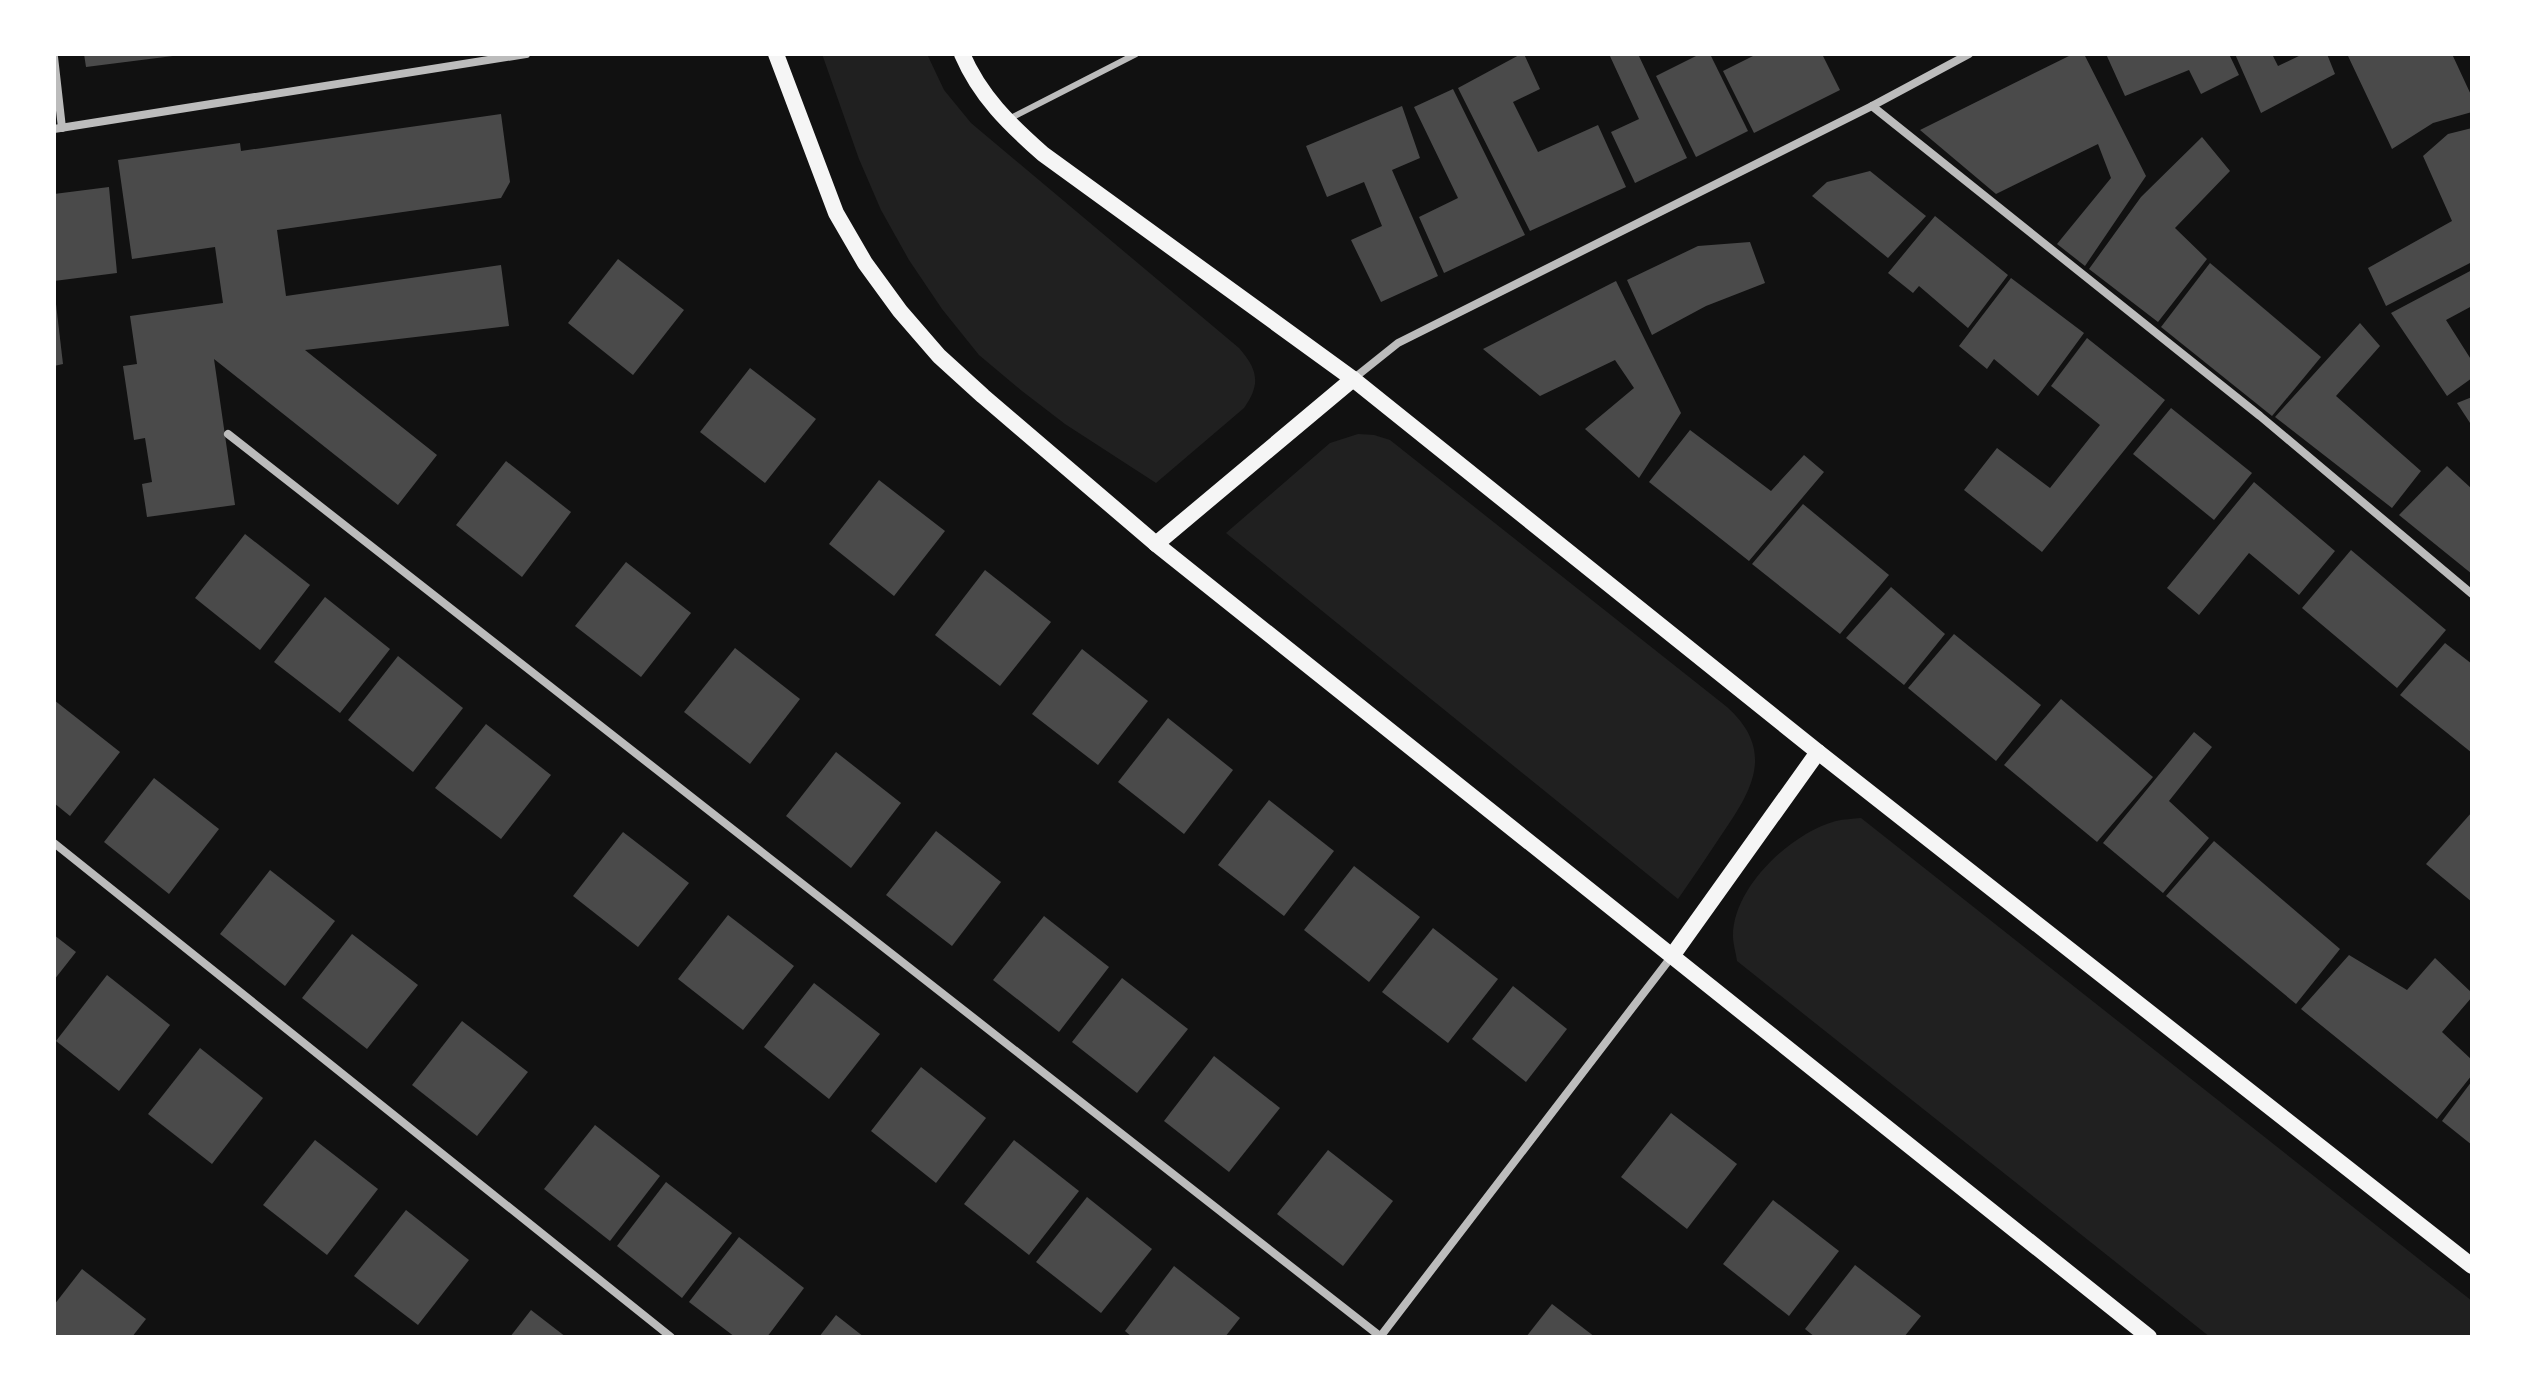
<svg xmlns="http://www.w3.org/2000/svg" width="2526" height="1391" font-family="Roboto,sans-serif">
<rect width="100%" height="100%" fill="#111"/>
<g fill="#202020">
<path d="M 822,54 L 927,54 L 944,90 L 971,123 L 1239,348 C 1258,370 1261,384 1244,408 L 1156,483 L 1065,424 L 1022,391 L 979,355 L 942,309 L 909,260 L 881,210 L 859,159 Z"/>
<path d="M 1358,434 L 1374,435 L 1390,440 L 1727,707 C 1777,752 1751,792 1720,837 C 1706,858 1692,879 1678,899 L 1226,533 L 1330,443 Z"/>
<path d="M 1861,818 L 2472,1301 L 2472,1337 L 2210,1337 L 1737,961 C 1736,953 1733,944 1733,936 C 1733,887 1791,833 1836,821 C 1844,819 1853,819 1861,818 Z"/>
</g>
<g fill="#4a4a4a">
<path d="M 84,54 L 173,54 L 173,56 L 86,67 Z"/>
<path d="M 1521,54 L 1524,54 L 1540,89 L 1513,102 L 1538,152 L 1598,125 L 1626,187 L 1530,231 L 1458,88 Z"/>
<path d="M 1609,54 L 1638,54 L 1687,158 L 1635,183 L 1611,132 L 1639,119 Z"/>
<path d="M 1700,54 L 1710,54 L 1748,131 L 1696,157 L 1656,76 Z"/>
<path d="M 1757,54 L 1822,54 L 1840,90 L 1754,133 L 1723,71 Z"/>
<path d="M 2073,54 L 2084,54 L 2146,176 L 2085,266 L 2057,244 L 2111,178 L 2098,144 L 1996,194 L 1920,130 Z"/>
<path d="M 2106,54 L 2229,54 L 2239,75 L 2201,94 L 2189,70 L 2125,96 Z"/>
<path d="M 2235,54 L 2272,54 L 2278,66 L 2303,54 L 2327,54 L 2335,74 L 2261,113 Z"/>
<path d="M 2352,54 L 2452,54 L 2472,97 L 2472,112 L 2433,123 L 2392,149 L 2348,56 Z"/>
<path d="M 1453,89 L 1525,235 L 1444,273 L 1419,217 L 1458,198 L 1414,107 Z"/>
<path d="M 1402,106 L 1420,158 L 1392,170 L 1438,276 L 1381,302 L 1351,240 L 1382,226 L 1364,182 L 1327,197 L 1306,146 Z"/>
<path d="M 501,114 L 510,182 L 501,198 L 277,230 L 286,296 L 501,265 L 509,326 L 305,350 L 437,455 L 398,505 L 214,359 L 235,505 L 147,517 L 142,484 L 152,482 L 145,438 L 134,440 L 123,366 L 137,364 L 130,316 L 223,303 L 215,247 L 132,259 L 118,160 L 240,143 L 241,151 Z"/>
<path d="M 2472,128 L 2472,262 L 2386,306 L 2368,268 L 2452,221 L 2423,156 L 2448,134 Z"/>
<path d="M 2202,137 L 2230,171 L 2175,228 L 2207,259 L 2158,322 L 2089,269 L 2141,197 Z"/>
<path d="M 1870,171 L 1926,216 L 1888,258 L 1812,196 L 1827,182 Z"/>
<path d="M 109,187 L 117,273 L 54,281 L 54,194 Z"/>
<path d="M 1935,216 L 2008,275 L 1968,328 L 1919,286 L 1913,293 L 1888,273 Z"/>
<path d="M 1750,242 L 1765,283 L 1706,306 L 1652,335 L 1627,280 L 1698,246 Z"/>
<path d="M 618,259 L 684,310 L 633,375 L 568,323 Z"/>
<path d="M 2210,263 L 2321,357 L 2272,416 L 2161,327 Z"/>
<path d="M 2472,270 L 2472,306 L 2446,320 L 2472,361 L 2472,378 L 2447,396 L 2391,313 Z"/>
<path d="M 2011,278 L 2084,333 L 2038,396 L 1994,359 L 1987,369 L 1959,346 Z"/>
<path d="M 1616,281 L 1681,413 L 1639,478 L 1585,429 L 1634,388 L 1615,360 L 1540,396 L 1483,349 Z"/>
<path d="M 54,304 L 56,304 L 63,364 L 54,366 Z"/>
<path d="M 2360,323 L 2380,346 L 2336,396 L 2421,471 L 2392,508 L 2275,417 Z"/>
<path d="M 2087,338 L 2165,400 L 2042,552 L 1964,490 L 1997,448 L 2050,488 L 2100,425 L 2051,386 Z"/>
<path d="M 750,368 L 816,419 L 765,483 L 700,432 Z"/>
<path d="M 2472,397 L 2472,426 L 2457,403 Z"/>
<path d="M 2171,408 L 2252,473 L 2214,520 L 2133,454 Z"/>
<path d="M 1690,430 L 1771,491 L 1804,455 L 1824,472 L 1749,561 L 1649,482 Z"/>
<path d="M 506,461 L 571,512 L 522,577 L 456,525 Z"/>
<path d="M 2447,466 L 2472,489 L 2472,574 L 2399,515 Z"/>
<path d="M 879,480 L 945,531 L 894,596 L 829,544 Z"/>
<path d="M 2254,482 L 2335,551 L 2299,595 L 2249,553 L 2199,615 L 2167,588 Z"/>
<path d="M 1803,504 L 1889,575 L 1840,634 L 1752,564 Z"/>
<path d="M 245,534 L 310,585 L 260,650 L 195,598 Z"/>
<path d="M 2351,550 L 2446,630 L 2397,688 L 2302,608 Z"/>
<path d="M 626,562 L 691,613 L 641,677 L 575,626 Z"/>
<path d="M 985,570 L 1051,622 L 1000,686 L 935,635 Z"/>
<path d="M 1891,587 L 1945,634 L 1904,685 L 1846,638 Z"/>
<path d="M 325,597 L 390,649 L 340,713 L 274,662 Z"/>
<path d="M 1954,634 L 2041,705 L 1996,761 L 1908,688 Z"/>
<path d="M 2445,643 L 2472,664 L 2472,753 L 2400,695 Z"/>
<path d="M 735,648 L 800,699 L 750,764 L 684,712 Z"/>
<path d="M 1082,649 L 1148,701 L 1098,765 L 1032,714 Z"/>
<path d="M 398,656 L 463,708 L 413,772 L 348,720 Z"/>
<path d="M 2061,699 L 2153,777 L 2097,842 L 2004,765 Z"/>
<path d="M 54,700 L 120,752 L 70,816 L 54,803 Z"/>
<path d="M 1168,718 L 1233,770 L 1184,834 L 1118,782 Z"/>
<path d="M 486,724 L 551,775 L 501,839 L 435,788 Z"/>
<path d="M 2194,732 L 2212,747 L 2169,801 L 2209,838 L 2163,893 L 2103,843 Z"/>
<path d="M 836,752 L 901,803 L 851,868 L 786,816 Z"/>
<path d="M 154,778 L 219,829 L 169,894 L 104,842 Z"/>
<path d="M 1269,800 L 1334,851 L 1284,916 L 1218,865 Z"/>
<path d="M 2472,812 L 2472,902 L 2426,864 Z"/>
<path d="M 936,831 L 1001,882 L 952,946 L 886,895 Z"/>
<path d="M 623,832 L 689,883 L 638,947 L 573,896 Z"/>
<path d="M 2214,841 L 2340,949 L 2296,1004 L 2166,896 Z"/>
<path d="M 1354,866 L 1420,917 L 1369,982 L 1304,930 Z"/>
<path d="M 270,870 L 335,921 L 285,986 L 220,934 Z"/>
<path d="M 728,915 L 794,966 L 743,1030 L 678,979 Z"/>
<path d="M 1044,916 L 1109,967 L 1059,1032 L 993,980 Z"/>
<path d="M 1433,928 L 1498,979 L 1448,1043 L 1382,992 Z"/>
<path d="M 352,934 L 418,985 L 367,1049 L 302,998 Z"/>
<path d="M 54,935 L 76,952 L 54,980 Z"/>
<path d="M 2349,955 L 2407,990 L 2435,958 L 2472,993 L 2472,997 L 2442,1032 L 2472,1060 L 2472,1075 L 2437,1119 L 2301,1009 Z"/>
<path d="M 107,975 L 170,1025 L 119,1091 L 56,1041 Z"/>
<path d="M 1122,978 L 1188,1029 L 1137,1093 L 1072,1042 Z"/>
<path d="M 814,983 L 880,1034 L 829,1099 L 764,1047 Z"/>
<path d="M 1513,986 L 1567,1029 L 1526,1082 L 1472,1039 Z"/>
<path d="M 462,1021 L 528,1072 L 477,1136 L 412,1085 Z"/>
<path d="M 200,1048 L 263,1098 L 212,1164 L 148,1114 Z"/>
<path d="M 1214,1056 L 1280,1108 L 1229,1172 L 1164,1121 Z"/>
<path d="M 921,1067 L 986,1118 L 936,1183 L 871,1131 Z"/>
<path d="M 2472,1081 L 2472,1145 L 2442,1121 Z"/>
<path d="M 1671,1113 L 1737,1164 L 1687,1229 L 1621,1177 Z"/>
<path d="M 595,1125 L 660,1176 L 610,1241 L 544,1189 Z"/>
<path d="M 315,1140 L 378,1189 L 327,1255 L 263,1205 Z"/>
<path d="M 1014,1140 L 1079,1191 L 1029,1255 L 964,1204 Z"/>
<path d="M 1328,1150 L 1393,1201 L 1343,1266 L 1277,1214 Z"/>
<path d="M 666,1182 L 732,1233 L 682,1298 L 617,1246 Z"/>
<path d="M 1087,1197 L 1152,1249 L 1101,1313 L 1036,1262 Z"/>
<path d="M 1773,1200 L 1839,1251 L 1789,1316 L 1723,1264 Z"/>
<path d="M 406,1210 L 469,1260 L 418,1325 L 354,1276 Z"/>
<path d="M 739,1237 L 804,1288 L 767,1337 L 735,1337 L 689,1302 Z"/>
<path d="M 1855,1265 L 1921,1316 L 1904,1337 L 1815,1337 L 1805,1329 Z"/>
<path d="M 1174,1266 L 1240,1318 L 1225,1337 L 1132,1337 L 1125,1331 Z"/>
<path d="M 82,1269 L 146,1319 L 132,1337 L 54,1337 L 54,1305 Z"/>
<path d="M 1552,1304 L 1595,1337 L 1526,1337 Z"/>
<path d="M 531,1310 L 566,1337 L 510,1337 Z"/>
<path d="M 836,1315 L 864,1337 L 819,1337 Z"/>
</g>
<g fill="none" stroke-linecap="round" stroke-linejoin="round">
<path stroke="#bcbcbc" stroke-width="6" d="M 1009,119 L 1136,54"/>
<g stroke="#bcbcbc" stroke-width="8">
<path d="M 54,57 L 62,128"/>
<path d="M 1872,106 L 2260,416 L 2472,594"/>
<path d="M 54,129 L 526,54"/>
<path d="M 1353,379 L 1398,343 L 1872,106 L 1969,54"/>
<path d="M 228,434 L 1381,1337"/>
<path d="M 54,843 L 671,1337"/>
<path d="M 1380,1337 L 1672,956"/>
</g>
<g stroke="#f5f5f5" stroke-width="16">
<path d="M 776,54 L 836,213 L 865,263 L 900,311 L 939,356 L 983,396 L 1156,544 L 2149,1337"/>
<path d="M 962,54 C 980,96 1009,124 1043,154 L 1353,379 L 1818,752 L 2472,1266"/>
<path d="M 1156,544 L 1353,379"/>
<path d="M 1672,956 L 1818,752"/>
</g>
</g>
<rect width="2526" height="1391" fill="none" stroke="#ffffff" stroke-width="112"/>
</svg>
